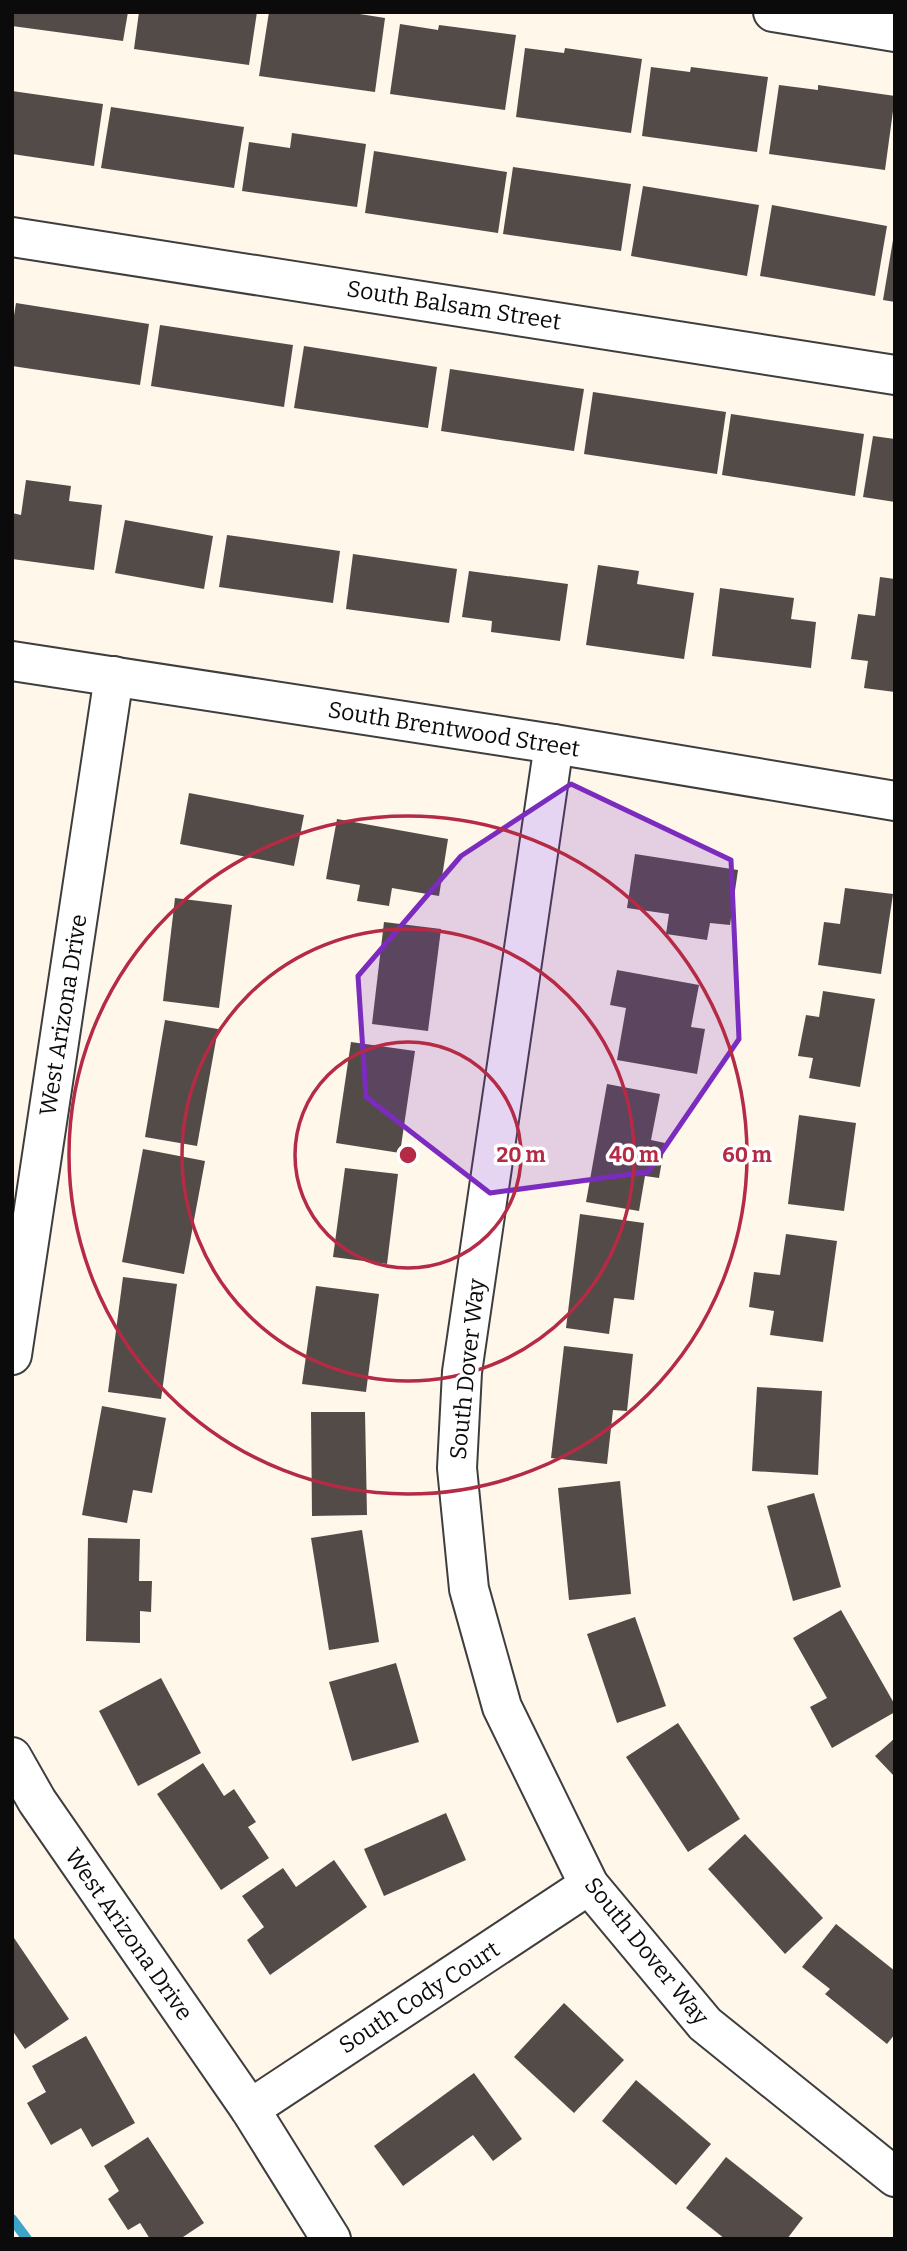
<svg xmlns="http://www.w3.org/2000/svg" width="907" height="2251" font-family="Bitter,serif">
<rect width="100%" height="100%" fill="#fef7ea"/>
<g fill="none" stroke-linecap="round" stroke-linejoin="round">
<path stroke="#3ba4c7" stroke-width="10" d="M 12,2219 L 27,2239"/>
</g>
<g fill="#534b48">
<path d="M 12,12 L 128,12 L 123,41 L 12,26 Z"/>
<path d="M 139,12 L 257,12 L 249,65 L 134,49 Z"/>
<path d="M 269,12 L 347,12 L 385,18 L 375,92 L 259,76 Z"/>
<path d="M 400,24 L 438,30 L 439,25 L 516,35 L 505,110 L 390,94 Z"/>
<path d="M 525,48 L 564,53 L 565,48 L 642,59 L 631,133 L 516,117 Z"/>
<path d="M 651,67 L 690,72 L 691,67 L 768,77 L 757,152 L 642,136 Z"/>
<path d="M 779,85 L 818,90 L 818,85 L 895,96 L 885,170 L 769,154 Z"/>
<path d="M 12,91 L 103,104 L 94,166 L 12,154 Z"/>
<path d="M 111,107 L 244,127 L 234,188 L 101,168 Z"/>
<path d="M 292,133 L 366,144 L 357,207 L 242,191 L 249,142 L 290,148 Z"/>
<path d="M 374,151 L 507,172 L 498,233 L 365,213 Z"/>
<path d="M 513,167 L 631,184 L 621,251 L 503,234 Z"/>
<path d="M 643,186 L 759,205 L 747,276 L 631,256 Z"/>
<path d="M 772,205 L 887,226 L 875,296 L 760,276 Z"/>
<path d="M 893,240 L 895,240 L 895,302 L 883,300 Z"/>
<path d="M 16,303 L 149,324 L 140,385 L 12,366 L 12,328 Z"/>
<path d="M 160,325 L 293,345 L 284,407 L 151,386 Z"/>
<path d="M 304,346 L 437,367 L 428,428 L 294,408 Z"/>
<path d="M 450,369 L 584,389 L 574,451 L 441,431 Z"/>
<path d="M 593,392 L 726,412 L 717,474 L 584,454 Z"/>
<path d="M 731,414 L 864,434 L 855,496 L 722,475 Z"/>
<path d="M 873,436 L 895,439 L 895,502 L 863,497 Z"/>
<path d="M 26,480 L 71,486 L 69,501 L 102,505 L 94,570 L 12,559 L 12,513 L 21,515 Z"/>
<path d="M 125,520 L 213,536 L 204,589 L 115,573 Z"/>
<path d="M 227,535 L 340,551 L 333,603 L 219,587 Z"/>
<path d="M 353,554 L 457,569 L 449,623 L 346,609 Z"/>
<path d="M 598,565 L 639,571 L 637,584 L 694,593 L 684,659 L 586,645 Z"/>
<path d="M 469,571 L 568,584 L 560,641 L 491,632 L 492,621 L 462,617 Z"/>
<path d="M 880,577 L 895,579 L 895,692 L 864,688 L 868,661 L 851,659 L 858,614 L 875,616 Z"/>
<path d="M 720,588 L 794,598 L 791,619 L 816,622 L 811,668 L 712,656 Z"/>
<path d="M 189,793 L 304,815 L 294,866 L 180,844 Z"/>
<path d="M 337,819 L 448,839 L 439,896 L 392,888 L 389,906 L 357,901 L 360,885 L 326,879 Z"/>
<path d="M 635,854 L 738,870 L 730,925 L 710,923 L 707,940 L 666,934 L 669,914 L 627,908 Z"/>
<path d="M 845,888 L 893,894 L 881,974 L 818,965 L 824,922 L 840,924 Z"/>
<path d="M 175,898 L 232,905 L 219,1008 L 163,1001 Z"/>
<path d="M 384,922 L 441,929 L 428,1031 L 372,1024 Z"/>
<path d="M 617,970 L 699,985 L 691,1027 L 705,1029 L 697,1074 L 617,1060 L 626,1008 L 610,1005 Z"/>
<path d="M 823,991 L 875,999 L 860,1087 L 809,1078 L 813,1058 L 798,1056 L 806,1015 L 819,1017 Z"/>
<path d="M 165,1020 L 218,1029 L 197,1146 L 145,1137 Z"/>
<path d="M 351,1042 L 415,1051 L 400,1153 L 336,1143 Z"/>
<path d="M 607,1084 L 660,1094 L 651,1140 L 665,1143 L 659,1178 L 645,1176 L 639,1211 L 586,1202 Z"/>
<path d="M 799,1115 L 856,1123 L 844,1211 L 788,1204 Z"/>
<path d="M 143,1149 L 205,1161 L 184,1274 L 122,1262 Z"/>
<path d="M 345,1168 L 398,1174 L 387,1264 L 333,1257 Z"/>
<path d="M 580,1214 L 644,1223 L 634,1300 L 614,1298 L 609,1334 L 566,1328 Z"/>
<path d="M 786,1234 L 837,1241 L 823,1342 L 770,1335 L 774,1311 L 749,1307 L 754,1272 L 780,1275 Z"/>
<path d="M 123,1277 L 177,1284 L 161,1399 L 108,1392 Z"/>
<path d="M 316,1286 L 379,1294 L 366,1392 L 302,1384 Z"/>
<path d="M 564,1346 L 633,1354 L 627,1411 L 613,1410 L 607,1464 L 551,1458 Z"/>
<path d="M 757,1387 L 822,1391 L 818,1475 L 752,1471 Z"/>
<path d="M 102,1406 L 166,1418 L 152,1493 L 133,1490 L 127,1523 L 82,1515 Z"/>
<path d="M 311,1412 L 365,1412 L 367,1515 L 312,1516 Z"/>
<path d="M 620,1481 L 631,1594 L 569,1600 L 558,1488 Z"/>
<path d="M 814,1493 L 841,1587 L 793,1601 L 767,1506 Z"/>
<path d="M 362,1530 L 379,1642 L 329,1650 L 311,1538 Z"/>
<path d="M 88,1538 L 140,1539 L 139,1581 L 152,1581 L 151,1612 L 140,1611 L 140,1643 L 86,1641 Z"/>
<path d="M 841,1610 L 895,1705 L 895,1712 L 832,1748 L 810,1707 L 827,1698 L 793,1638 Z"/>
<path d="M 635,1617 L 666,1706 L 617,1723 L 587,1634 Z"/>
<path d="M 396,1663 L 419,1742 L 352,1761 L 329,1682 Z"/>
<path d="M 161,1678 L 201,1753 L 138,1786 L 99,1711 Z"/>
<path d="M 678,1723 L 740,1819 L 688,1852 L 626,1757 Z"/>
<path d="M 895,1738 L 895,1777 L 875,1756 Z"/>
<path d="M 203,1763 L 224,1796 L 234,1789 L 256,1822 L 248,1827 L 269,1858 L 221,1890 L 157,1794 Z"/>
<path d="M 446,1813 L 466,1860 L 384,1896 L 364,1849 Z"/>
<path d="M 745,1834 L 823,1918 L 785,1954 L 708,1869 Z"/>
<path d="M 334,1860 L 367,1907 L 270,1975 L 247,1940 L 264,1927 L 242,1896 L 283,1868 L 296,1887 Z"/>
<path d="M 836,1924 L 895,1971 L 895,2034 L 887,2044 L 825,1994 L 830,1989 L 802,1967 Z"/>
<path d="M 12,1935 L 69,2019 L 25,2049 L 12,2030 Z"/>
<path d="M 564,2003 L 624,2060 L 574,2113 L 514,2057 Z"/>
<path d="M 86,2036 L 135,2123 L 92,2147 L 81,2128 L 51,2145 L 27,2103 L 46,2092 L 32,2066 Z"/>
<path d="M 474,2073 L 522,2139 L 493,2161 L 473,2135 L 403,2186 L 374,2146 Z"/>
<path d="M 636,2080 L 711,2144 L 676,2185 L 602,2121 Z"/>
<path d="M 148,2137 L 204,2223 L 180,2239 L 150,2239 L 140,2223 L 128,2230 L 108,2199 L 119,2191 L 104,2166 Z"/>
<path d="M 726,2157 L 803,2218 L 787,2239 L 725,2239 L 686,2208 Z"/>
</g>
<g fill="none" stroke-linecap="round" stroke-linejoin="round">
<defs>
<g id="minor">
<path d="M 773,12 L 895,32"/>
<path d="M 12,237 L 895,375"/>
<path d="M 12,661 L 554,744 L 895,801"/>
<path d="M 554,744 L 462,1372 L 457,1468 L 469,1589 L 502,1707 L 589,1885 L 705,2024 L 895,2177"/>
<path d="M 12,1355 L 114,676"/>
<path d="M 12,1757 L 37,1801 L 250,2109 L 331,2239"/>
<path d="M 250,2109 L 589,1885"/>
</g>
</defs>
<use href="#minor" stroke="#3e3e3e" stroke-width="42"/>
<use href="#minor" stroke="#fff" stroke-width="38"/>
</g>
<path fill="#7b2cbf" fill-opacity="0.2" stroke="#7b2cbf" stroke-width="5" stroke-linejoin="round" d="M 571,784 L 731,860 L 739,1039 L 648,1172 L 490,1193 L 366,1097 L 358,976 L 461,856 Z"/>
<g fill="none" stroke="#b52a45" stroke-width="3.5">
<circle cx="408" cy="1155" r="113"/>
<circle cx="408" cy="1155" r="226"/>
<circle cx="408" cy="1155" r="339"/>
</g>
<g text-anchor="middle" stroke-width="7" stroke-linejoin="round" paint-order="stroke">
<g font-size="23" fill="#0b0b0b" stroke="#fff">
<text transform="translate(454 305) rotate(9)" y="8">South Balsam Street</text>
<text transform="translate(454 729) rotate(9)" y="8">South Brentwood Street</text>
<text transform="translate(63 1015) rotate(-81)" y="8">West Arizona Drive</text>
<text transform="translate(467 1369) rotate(-84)" y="8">South Dover Way</text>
<text transform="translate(129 1934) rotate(55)" y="8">West Arizona Drive</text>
<text transform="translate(647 1951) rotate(51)" y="8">South Dover Way</text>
<text transform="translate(419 1997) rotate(-33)" y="8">South Cody Court</text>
</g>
</g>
<circle cx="408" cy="1155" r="10" fill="#b52a45" stroke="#fff" stroke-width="3.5"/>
<g font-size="21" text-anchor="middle" font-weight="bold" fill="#b52a45" stroke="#fff" stroke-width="7" stroke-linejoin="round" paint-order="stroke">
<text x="521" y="1162">20 m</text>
<text x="634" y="1162">40 m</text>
<text x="747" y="1162">60 m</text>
</g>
<rect width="907" height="2251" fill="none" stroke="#0b0b0b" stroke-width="28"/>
</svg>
